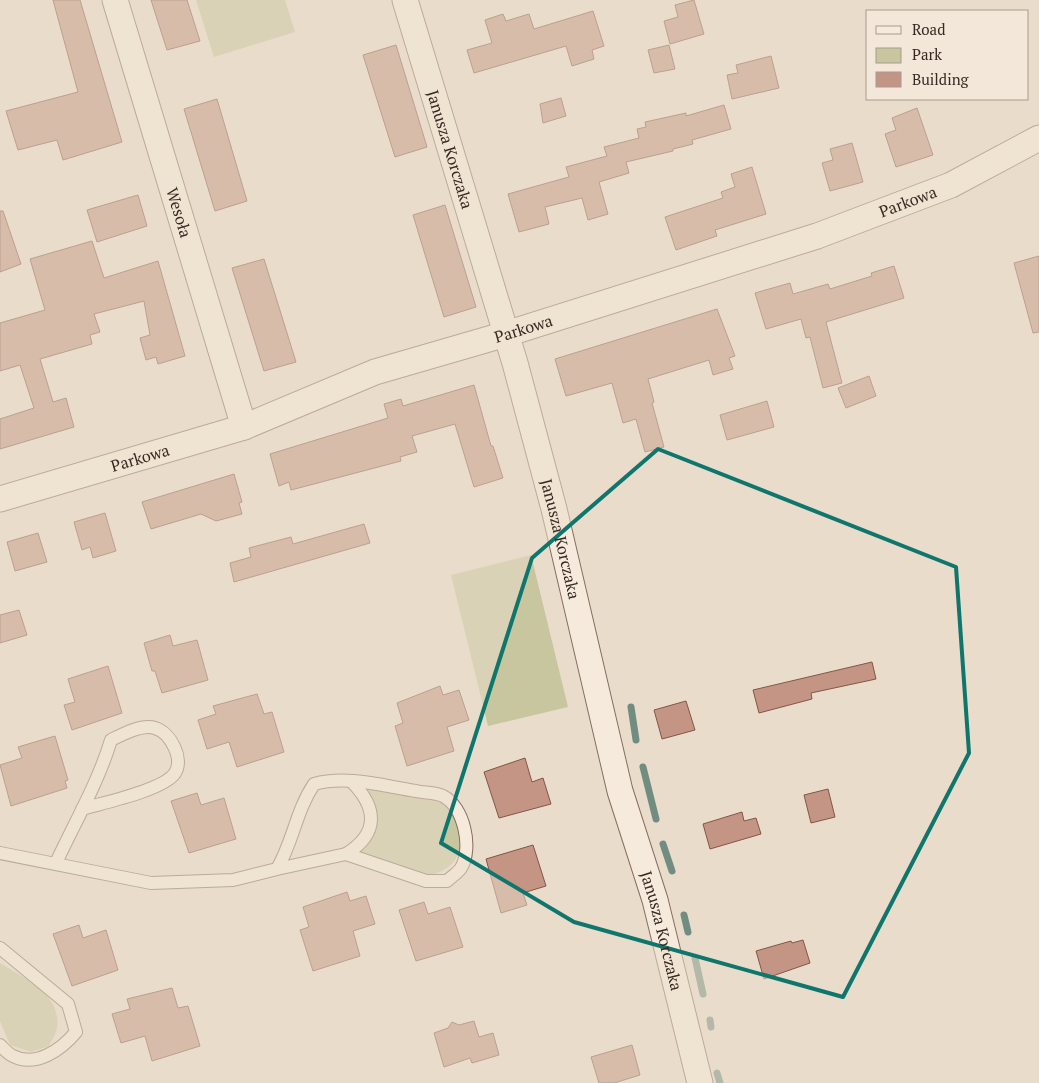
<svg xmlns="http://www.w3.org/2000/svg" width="1039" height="1083" font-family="'PT Serif',serif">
<rect width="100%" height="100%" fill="#eadcca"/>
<g fill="#c7c69e">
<path d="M 196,0 L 285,0 L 295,32 L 214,57 Z"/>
<path d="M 531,555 L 568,707 L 488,726 L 451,575 Z"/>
<path d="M 366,788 C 380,790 429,792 438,798 C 469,818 472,868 429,875 L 358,852 C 380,835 383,810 366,788 Z"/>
<path d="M 0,963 C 24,978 62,994 57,1028 C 56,1034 51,1041 49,1046 L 31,1052 L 10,1045 L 0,1021 Z"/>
</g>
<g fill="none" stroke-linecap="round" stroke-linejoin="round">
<g stroke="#718d82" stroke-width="7">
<path d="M 631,707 L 636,740"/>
<path d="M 643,767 L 656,819"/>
<path d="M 663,844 L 672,871"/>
<path d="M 684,915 L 688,932"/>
<path d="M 695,958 L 703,994"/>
<path d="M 710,1020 L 711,1027"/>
<path d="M 717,1073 L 720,1083"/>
</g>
</g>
<g fill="#c49584" stroke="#815648">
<path d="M 53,0 L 80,0 L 122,142 L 63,160 L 57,140 L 18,150 L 6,111 L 78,92 Z"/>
<path d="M 151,0 L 187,0 L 200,41 L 167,50 Z"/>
<path d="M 694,0 L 704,34 L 670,44 L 664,21 L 678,17 L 675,5 Z"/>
<path d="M 593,11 L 604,46 L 592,50 L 594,59 L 572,66 L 566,46 L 474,73 L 467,50 L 492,43 L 485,20 L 503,14 L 506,21 L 529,14 L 534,29 Z"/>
<path d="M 396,45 L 427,147 L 395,157 L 363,55 Z"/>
<path d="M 669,45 L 675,69 L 654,73 L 648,50 Z"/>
<path d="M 771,56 L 779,88 L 732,99 L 727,75 L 738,73 L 736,65 Z"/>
<path d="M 561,98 L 566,116 L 543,123 L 540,104 Z"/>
<path d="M 217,99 L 247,201 L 215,211 L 184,109 Z"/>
<path d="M 724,105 L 731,129 L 692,140 L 693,144 L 673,149 L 673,151 L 626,162 L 629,173 L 599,182 L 608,214 L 588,220 L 582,198 L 545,207 L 549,224 L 519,232 L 508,194 L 569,177 L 566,167 L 607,156 L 604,147 L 639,138 L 637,129 L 646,127 L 645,122 L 686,113 L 686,116 Z"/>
<path d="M 917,108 L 933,155 L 896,167 L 885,134 L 896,130 L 892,118 Z"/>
<path d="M 852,143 L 863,182 L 830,191 L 822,163 L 833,160 L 830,149 Z"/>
<path d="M 752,167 L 766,214 L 715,230 L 717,236 L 676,250 L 665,217 L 723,198 L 721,192 L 735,187 L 731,174 Z"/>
<path d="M 138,195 L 147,226 L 97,242 L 87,210 Z"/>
<path d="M 445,205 L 476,307 L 444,317 L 413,215 Z"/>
<path d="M 0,211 L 3,211 L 21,264 L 0,272 Z"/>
<path d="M 92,241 L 104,278 L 158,261 L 185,356 L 158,364 L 156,357 L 146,360 L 140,338 L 150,335 L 144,301 L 94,314 L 100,332 L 90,335 L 92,344 L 40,359 L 53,402 L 66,398 L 74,427 L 0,449 L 0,419 L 34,408 L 20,365 L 0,371 L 0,323 L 45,310 L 30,259 Z"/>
<path d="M 1039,256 L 1039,332 L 1033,333 L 1014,263 Z"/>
<path d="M 264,259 L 296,362 L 264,371 L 232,268 Z"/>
<path d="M 894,266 L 904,298 L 826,322 L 842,383 L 823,388 L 810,337 L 806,338 L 801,319 L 766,329 L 755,293 L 790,283 L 793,294 L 828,284 L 830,289 L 872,276 L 871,273 Z"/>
<path d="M 717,309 L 735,356 L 729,358 L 733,369 L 713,375 L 709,360 L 648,379 L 654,402 L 652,403 L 664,447 L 645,452 L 636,419 L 623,423 L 612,383 L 566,396 L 555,359 Z"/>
<path d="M 869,376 L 876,396 L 846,408 L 838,388 Z"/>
<path d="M 474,385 L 491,446 L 493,446 L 503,478 L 474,487 L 455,424 L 412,436 L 417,452 L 400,457 L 401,461 L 291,490 L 289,482 L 279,486 L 270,454 L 388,418 L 384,404 L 401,399 L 403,406 Z"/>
<path d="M 767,401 L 774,427 L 727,440 L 720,415 Z"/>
<path d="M 234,474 L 242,502 L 239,503 L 242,514 L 216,521 L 201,514 L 151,529 L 142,502 Z"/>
<path d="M 105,513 L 116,551 L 93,558 L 90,547 L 82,550 L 74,522 Z"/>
<path d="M 364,524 L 370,543 L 234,582 L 230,563 L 251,557 L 249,548 L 291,537 L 293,544 Z"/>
<path d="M 38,533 L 47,562 L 15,571 L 7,542 Z"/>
<path d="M 19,610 L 27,635 L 0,643 L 0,615 Z"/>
<path d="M 170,635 L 173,646 L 197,640 L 208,680 L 162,693 L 155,671 L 152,671 L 144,643 Z"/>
<path d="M 872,662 L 876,679 L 811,693 L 812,699 L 759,713 L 753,690 Z"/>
<path d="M 108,666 L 122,713 L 72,730 L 64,705 L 75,702 L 68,679 Z"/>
<path d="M 440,686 L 443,695 L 459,690 L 469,720 L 447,727 L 454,751 L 407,766 L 395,726 L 403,723 L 397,703 Z"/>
<path d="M 257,694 L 264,714 L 272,712 L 284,752 L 237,767 L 229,742 L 207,749 L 198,720 L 216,714 L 213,706 Z"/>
<path d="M 686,701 L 695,730 L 662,739 L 654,710 Z"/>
<path d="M 55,736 L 68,780 L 65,781 L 67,788 L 11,806 L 0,765 L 22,758 L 18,747 Z"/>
<path d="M 525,758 L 532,782 L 543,778 L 551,804 L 499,818 L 484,772 Z"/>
<path d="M 828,789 L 835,817 L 811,823 L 804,795 Z"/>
<path d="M 197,793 L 201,805 L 224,798 L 236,839 L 189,853 L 171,801 Z"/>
<path d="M 742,812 L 744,821 L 756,818 L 761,834 L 710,849 L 703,824 Z"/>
<path d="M 533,845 L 546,886 L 523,893 L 527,905 L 501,913 L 486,859 Z"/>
<path d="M 347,892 L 350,901 L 366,896 L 375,924 L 353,931 L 360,956 L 313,971 L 300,930 L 309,927 L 303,907 Z"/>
<path d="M 424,902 L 428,914 L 450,907 L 463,947 L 416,961 L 399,910 Z"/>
<path d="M 79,925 L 83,938 L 106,930 L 118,970 L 72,986 L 53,934 Z"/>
<path d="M 803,940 L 810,963 L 764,979 L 756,951 L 791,941 L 792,943 Z"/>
<path d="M 172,988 L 178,1008 L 188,1006 L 200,1046 L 152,1061 L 145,1036 L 121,1043 L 112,1014 L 130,1009 L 127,999 Z"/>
<path d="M 474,1021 L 479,1037 L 493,1033 L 499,1055 L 472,1063 L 470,1058 L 444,1067 L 434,1033 L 448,1028 L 452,1022 L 459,1025 Z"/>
<path d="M 632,1045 L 640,1075 L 614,1083 L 599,1083 L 591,1057 Z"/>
</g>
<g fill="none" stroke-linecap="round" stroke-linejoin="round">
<defs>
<g id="lane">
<path d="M 0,853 L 151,883 L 233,880 L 277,869 C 293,842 296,811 314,784 C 347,775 383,786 416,791 C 424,793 436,792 443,796 C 464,807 473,848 461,868 C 458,873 451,877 447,881 L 426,881 L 346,854 L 277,869"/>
<path d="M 346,854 C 380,833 377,807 351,781"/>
<path d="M 56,863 C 75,822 98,783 111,740 C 123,734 142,724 155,728 C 171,733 184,759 175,773 C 164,790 102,803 82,809"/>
<path d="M 0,948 L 68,1004 L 76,1032 C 62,1049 36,1068 13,1056 C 8,1054 4,1049 0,1045"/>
</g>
<g id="street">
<path id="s1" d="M 115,0 L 244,427"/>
<path id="s2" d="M 405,0 L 515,363 L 554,509 L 620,791 L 655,900 L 700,1083"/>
<path id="s3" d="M 0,499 L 244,427 L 375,372 L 506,334 L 817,236 L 951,185 L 1039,138"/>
</g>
</defs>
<use href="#lane" stroke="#856e60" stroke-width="14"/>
<use href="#street" stroke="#856e60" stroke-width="27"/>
<use href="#lane" stroke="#f6eadc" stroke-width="12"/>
<use href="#street" stroke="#f6eadc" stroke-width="25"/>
</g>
<path d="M0 0H1039V1083H0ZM 658,449 L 956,567 L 969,753 L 843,997 L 574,922 L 441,843 L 532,558 Z" fill="#eadcca" fill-opacity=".55" fill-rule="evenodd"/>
<path fill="none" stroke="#0f766e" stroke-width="4" stroke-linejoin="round" d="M 658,449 L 956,567 L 969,753 L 843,997 L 574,922 L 441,843 L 532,558 Z"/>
<g text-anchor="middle" stroke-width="4" stroke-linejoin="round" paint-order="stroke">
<g font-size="16" fill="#372922" stroke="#f2e7d9">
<text dy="6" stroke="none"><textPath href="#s2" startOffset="156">Janusza Korczaka</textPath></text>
<text dy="6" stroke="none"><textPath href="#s3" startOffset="956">Parkowa</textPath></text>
<text dy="6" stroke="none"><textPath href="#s1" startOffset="222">Wesoła</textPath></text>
<text dy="6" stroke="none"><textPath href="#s3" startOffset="551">Parkowa</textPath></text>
<text dy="6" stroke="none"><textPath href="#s3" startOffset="146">Parkowa</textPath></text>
<text dy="6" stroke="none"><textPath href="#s2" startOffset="561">Janusza Korczaka</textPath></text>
<text dy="6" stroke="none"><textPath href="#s2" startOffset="966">Janusza Korczaka</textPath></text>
</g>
</g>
<rect x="866" y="10" width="162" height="90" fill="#f2e7d9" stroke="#a79b90"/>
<rect x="876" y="26" width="25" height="8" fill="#f6eadc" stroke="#a79b90"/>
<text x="912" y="35" font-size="15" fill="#372922">Road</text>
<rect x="876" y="48" width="25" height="15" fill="#c7c69e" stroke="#a79b90"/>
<text x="912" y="60" font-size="15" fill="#372922">Park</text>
<rect x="876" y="72" width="25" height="15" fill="#c49584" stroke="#a79b90"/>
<text x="912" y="85" font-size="15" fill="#372922">Building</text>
</svg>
